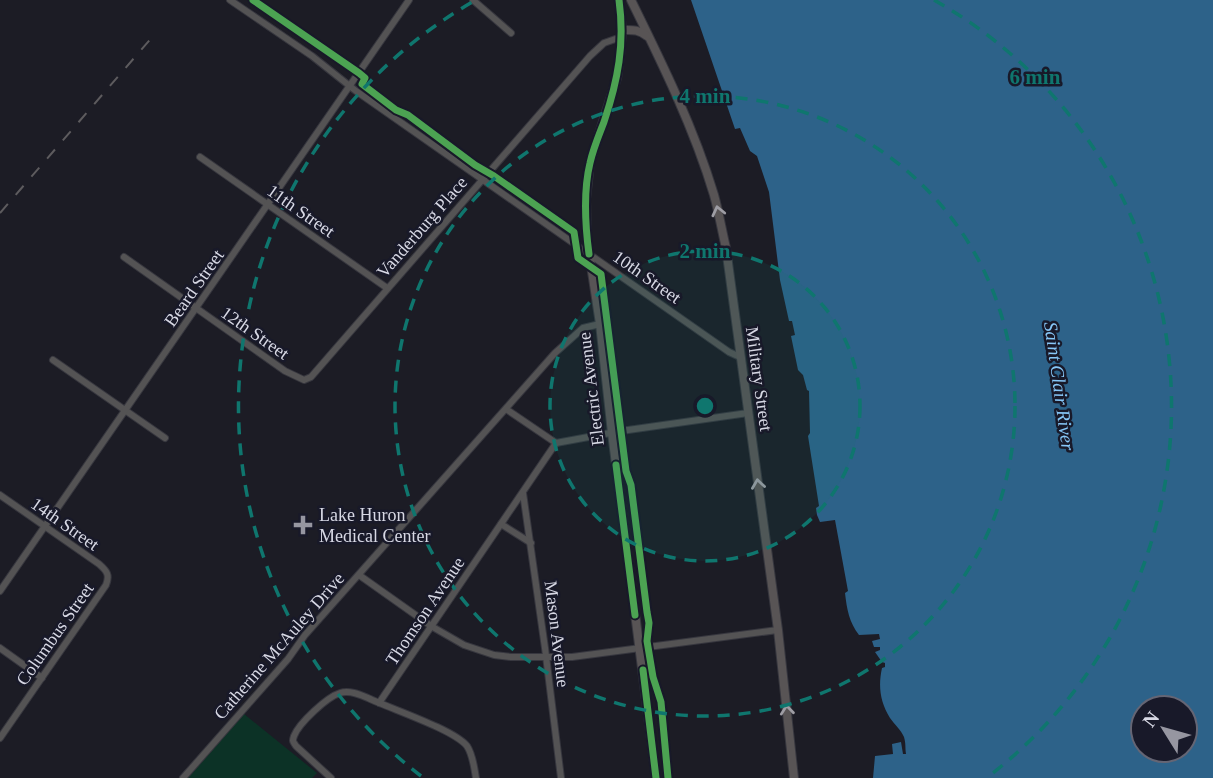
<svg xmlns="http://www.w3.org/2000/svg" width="1213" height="778" font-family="Georgia,serif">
<rect width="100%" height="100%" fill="#1c1c25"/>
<path fill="#0c3226" d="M 244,714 L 317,773 L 312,778 L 188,778 Z"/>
<path fill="#2d6289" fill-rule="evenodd" d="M 691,0 L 1213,0 L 1213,778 L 873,778 L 875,756 L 893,754 L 892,744 L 901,742 L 903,754 L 906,754 C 905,747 906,744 904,737 C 901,730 895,725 890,718 C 880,702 878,686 882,668 L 885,667 L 885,663 L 882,662 L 875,652 L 880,650 L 880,647 L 874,647 L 872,641 L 880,639 L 879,634 L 859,635 C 849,622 847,610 845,593 L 848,591 L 835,520 L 820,522 L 817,515 L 816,508 L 819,506 L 808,436 L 810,433 L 809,391 L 807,390 L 803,375 L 798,370 L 791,336 L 795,335 L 792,321 L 789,321 L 780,280 L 769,192 L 757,156 L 750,151 L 740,128 L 735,129 ZM 1143,708 L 1185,708 L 1185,750 L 1143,750 Z"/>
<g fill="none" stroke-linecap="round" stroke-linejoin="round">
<defs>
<g id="minor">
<path d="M 230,0 L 312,56 L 356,91 L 729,352 L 740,357"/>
<path d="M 473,0 L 511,33"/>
<path d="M 200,157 L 387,288"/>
<path d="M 124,257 L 285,371 L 304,380 L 311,377 L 590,56 L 604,43 L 621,37"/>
<path d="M 53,360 L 165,438"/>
<path d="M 506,409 L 556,443"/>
<path d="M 556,443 L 621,431 L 748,413"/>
<path d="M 523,493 L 545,648 L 561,778"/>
<path d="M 0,495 L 99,564 C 107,571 110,575 106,585 L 0,738"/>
<path d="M 501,524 L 531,543"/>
<path d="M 359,575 L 431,626 L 464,645 L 494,655 L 511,657 L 572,657 L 778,630"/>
<path d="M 0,591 L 409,0"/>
<path d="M 0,648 L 42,678"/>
<path d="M 379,703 L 556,443"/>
<path d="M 183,778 L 288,659 L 305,635 L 555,353 L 583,328 L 600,324"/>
<path d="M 331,778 L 296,746 C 293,741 292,742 294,736 C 299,723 327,697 340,693 C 349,690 359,694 368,698 C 391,709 453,729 467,746 C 473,755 474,767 476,778"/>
</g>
<g id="major">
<path d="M 619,0 L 622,30 L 620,56 L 617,78 L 590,162 L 586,199 L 587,239 L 600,324 L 612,433 L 656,778"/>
<path d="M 631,0 C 662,63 694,128 714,195 C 719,213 722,231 726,248 L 778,630 L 794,778"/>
<path d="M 622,30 C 632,30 638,29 647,36"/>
</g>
</defs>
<use href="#minor" stroke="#37373f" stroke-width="8"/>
<use href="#major" stroke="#37373f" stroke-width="10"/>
<use href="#minor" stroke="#545354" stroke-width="6"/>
<use href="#major" stroke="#585455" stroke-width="8"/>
<path stroke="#5d5b5e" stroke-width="2" stroke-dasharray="12 12" stroke-linecap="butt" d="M 0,213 L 154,35"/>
<defs>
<g id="cycleway">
<path d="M 253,0 L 359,73 L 365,78 L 362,84 L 396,110 L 408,115 L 475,165 L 494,176 L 574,232 L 578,258 L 601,274 L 626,471 L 631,485 L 647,612 L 649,623 L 647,641 L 653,677 L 661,702 L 668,778"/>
<path d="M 589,254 C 585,224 583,192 590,163 C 593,149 599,135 604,122 C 618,80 625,44 619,0"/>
<path d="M 616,465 L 635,615"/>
<path d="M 643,670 L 656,778"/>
</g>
</defs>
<use href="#cycleway" stroke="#181929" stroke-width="11"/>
<use href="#cycleway" stroke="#4ca352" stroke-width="7"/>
</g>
<defs><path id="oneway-chevron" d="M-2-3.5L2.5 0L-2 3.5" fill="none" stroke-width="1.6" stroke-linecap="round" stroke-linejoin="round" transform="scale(1.75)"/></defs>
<g stroke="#9e9da4">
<use href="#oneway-chevron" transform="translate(718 211) rotate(-103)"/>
<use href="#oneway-chevron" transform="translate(758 484) rotate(-98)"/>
<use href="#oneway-chevron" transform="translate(787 710) rotate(-96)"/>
</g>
<circle cx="705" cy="406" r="155" fill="#0f766e" fill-opacity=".12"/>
<g fill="none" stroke="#0f766e" stroke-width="3.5" stroke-dasharray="12 9">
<circle cx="705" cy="406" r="155"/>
<circle cx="705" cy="406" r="310"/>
<path d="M421 776A466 466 0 0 1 476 0M934 0A466 466 0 0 1 989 776"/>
</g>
<path fill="#9696a1" stroke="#181929" stroke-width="2.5" d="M299.5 514.5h7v7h7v7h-7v7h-7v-7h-7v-7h7z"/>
<g text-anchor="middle" stroke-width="5" stroke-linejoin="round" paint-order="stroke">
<g font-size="18" fill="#d7d8e4" stroke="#181929">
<text transform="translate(301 211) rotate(35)" y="6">11th Street</text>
<text transform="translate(422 227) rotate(-49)" y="6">Vanderburg Place</text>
<text transform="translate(647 277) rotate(35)" y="6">10th Street</text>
<text transform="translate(194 288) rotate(-55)" y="6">Beard Street</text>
<text transform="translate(255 333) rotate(35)" y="6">12th Street</text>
<text transform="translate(759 379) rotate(82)" y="6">Military Street</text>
<text transform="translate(591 389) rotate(-97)" y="6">Electric Avenue</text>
<text transform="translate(65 524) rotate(35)" y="6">14th Street</text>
<text transform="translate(425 611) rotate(-56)" y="6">Thomson Avenue</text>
<text transform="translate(55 634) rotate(-55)" y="6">Columbus Street</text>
<text transform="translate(557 634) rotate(83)" y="6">Mason Avenue</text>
<text transform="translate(279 646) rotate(-49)" y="6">Catherine McAuley Drive</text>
</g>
<g font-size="18" fill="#d7d8e4" stroke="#181929" text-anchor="start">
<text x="319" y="521">Lake Huron<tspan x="319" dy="21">Medical Center</tspan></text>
</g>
<g font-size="19" font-style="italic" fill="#87c7f8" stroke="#181929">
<text transform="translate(1060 386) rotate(82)" y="7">Saint Clair River</text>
</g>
</g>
<circle cx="705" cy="406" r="10" fill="#0f766e" stroke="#181929" stroke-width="3.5"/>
<g font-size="21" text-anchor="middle" font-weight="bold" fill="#0f766e" stroke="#181929" stroke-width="5" stroke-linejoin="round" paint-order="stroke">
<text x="1035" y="84">6 min</text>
<text x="705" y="103">4 min</text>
<text x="705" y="258">2 min</text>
</g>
<g transform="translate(1164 729) rotate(307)"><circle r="33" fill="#181929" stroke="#646574" stroke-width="2"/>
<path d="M0-5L12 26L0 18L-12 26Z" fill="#9696a1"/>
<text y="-10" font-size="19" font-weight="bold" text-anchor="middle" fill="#d7d8e4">N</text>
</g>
</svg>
